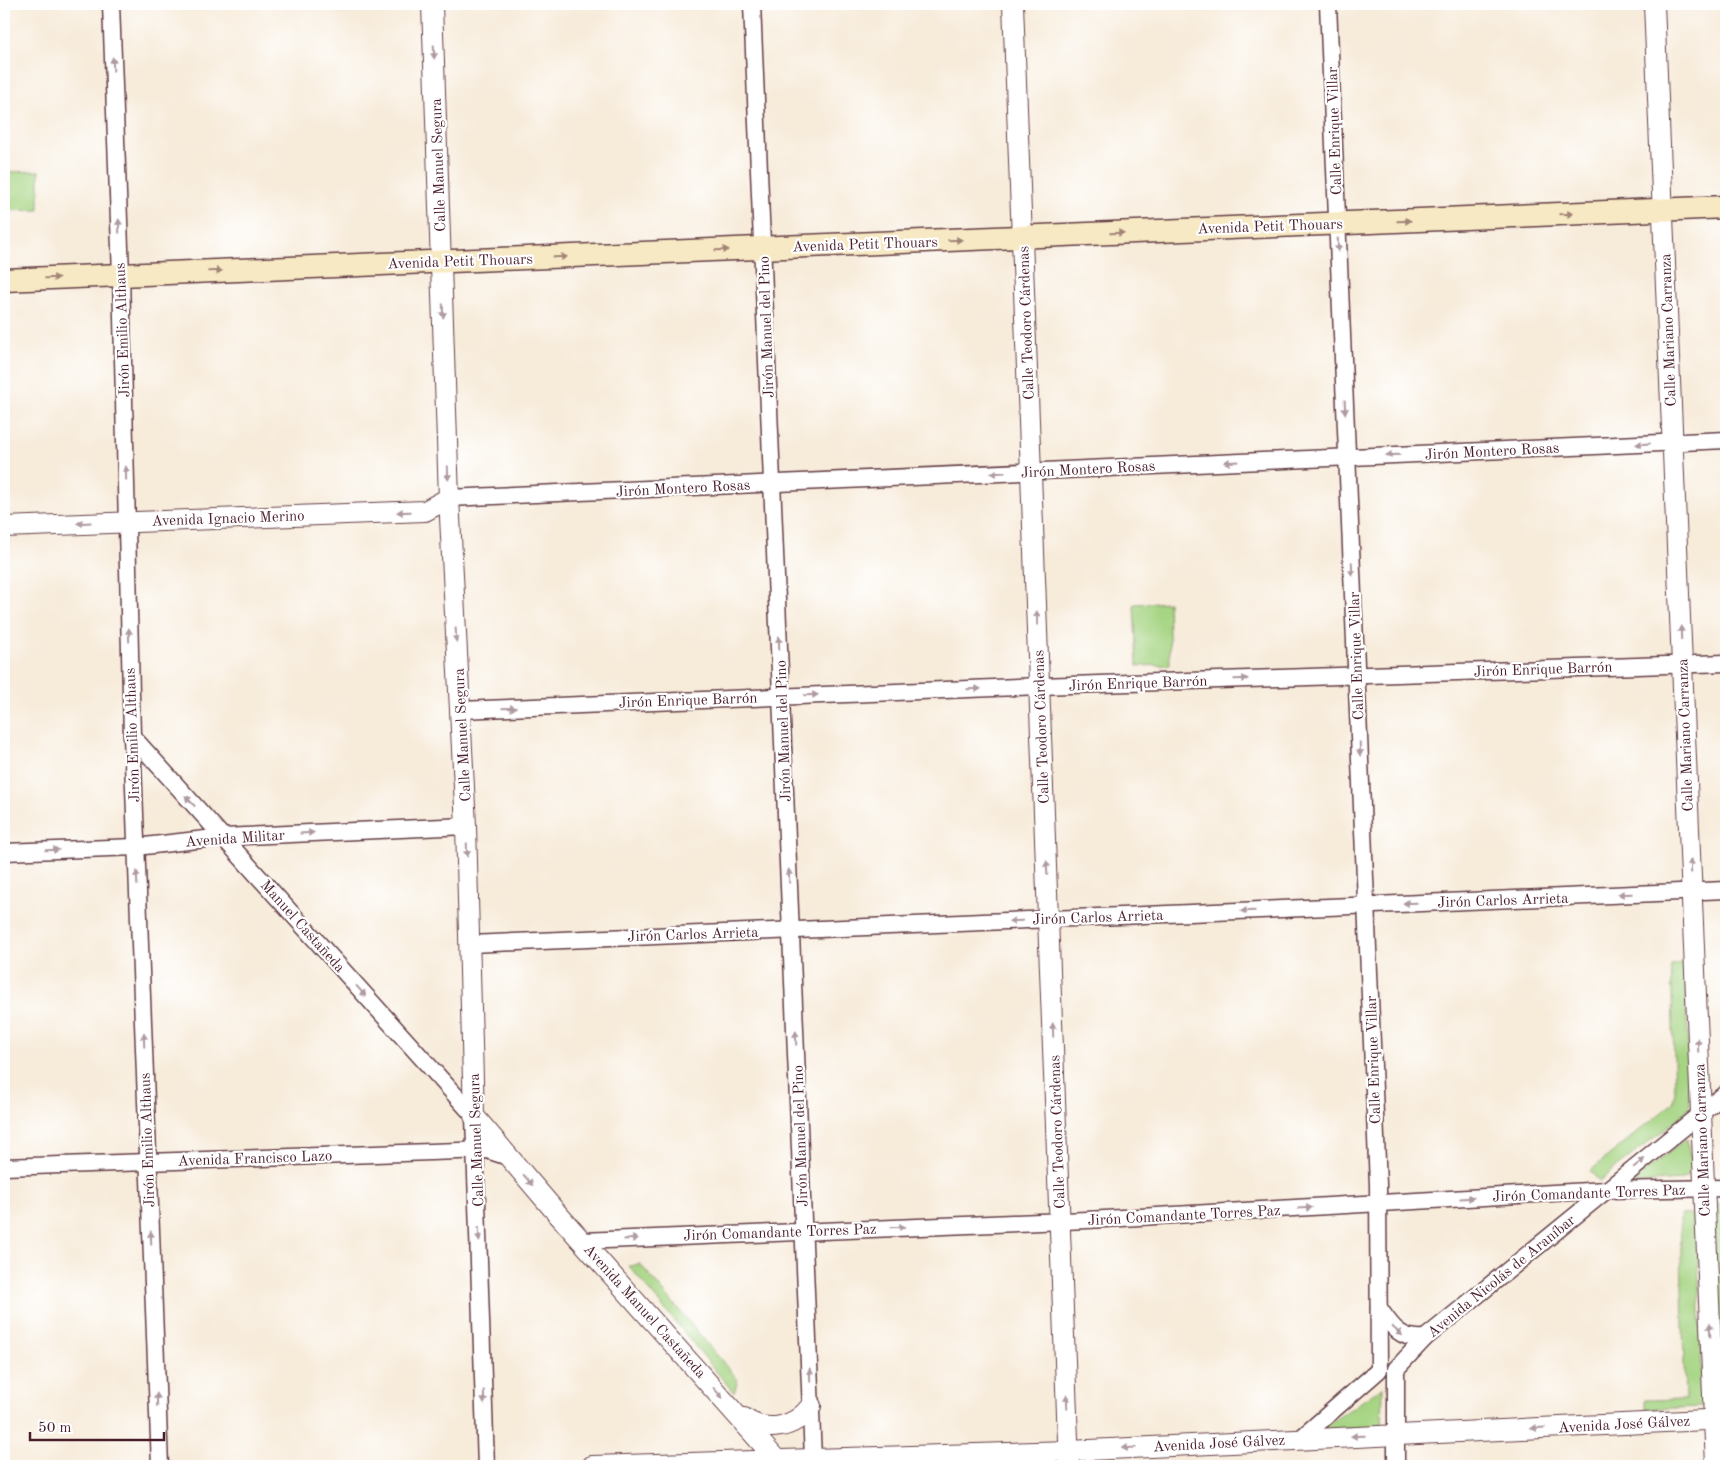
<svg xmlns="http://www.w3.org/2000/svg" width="1730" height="1470" font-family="'Old Standard TT',serif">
<rect width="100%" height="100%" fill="#fff"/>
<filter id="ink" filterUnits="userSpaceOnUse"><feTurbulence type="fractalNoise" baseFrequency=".02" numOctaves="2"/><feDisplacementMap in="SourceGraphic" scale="10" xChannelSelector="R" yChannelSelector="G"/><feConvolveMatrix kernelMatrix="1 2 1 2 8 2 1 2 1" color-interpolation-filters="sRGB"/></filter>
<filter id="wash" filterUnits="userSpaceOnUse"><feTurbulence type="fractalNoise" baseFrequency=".0096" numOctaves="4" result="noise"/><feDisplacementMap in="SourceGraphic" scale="20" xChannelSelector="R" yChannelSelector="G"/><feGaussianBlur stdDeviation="1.12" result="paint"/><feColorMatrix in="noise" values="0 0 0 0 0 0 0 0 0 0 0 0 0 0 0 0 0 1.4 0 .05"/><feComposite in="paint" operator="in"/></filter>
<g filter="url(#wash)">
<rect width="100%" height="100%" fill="#f7ebd9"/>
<g fill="#a5d482" stroke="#787a56">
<path d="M 39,171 L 39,210 L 4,211 L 4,172 Z"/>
<path d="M 1168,602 L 1170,665 L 1137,666 L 1134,604 Z"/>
<path d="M 1685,962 L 1690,1105 L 1684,1114 L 1599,1181 L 1590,1171 L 1673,1103 L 1675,1091 L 1671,965 Z"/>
<path d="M 1687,1139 L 1691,1166 L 1687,1176 L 1680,1180 L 1628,1184 Z"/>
<path d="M 1726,1199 L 1726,1399 L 1720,1391 L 1714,1207 Z"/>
<path d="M 1697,1214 L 1703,1407 L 1645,1409 L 1645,1400 L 1685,1399 L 1680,1215 Z"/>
<path d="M 640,1264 L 738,1380 L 734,1393 L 629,1266 Z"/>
<path d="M 1383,1387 L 1382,1427 L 1318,1431 Z"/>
</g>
</g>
<g filter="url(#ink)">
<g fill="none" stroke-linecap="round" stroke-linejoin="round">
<defs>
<g id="minor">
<path d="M 111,4 L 121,275 L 132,736 L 160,1466"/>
<path d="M 752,4 L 813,1459"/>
<path d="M 449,498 L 1726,440"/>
<path d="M 460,710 L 1040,686 L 1726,663"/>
<path d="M 132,736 L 474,1116 L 486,1466"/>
<path d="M 4,852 L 136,847 L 223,837 L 466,826"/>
<path d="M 470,944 L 1726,890"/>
<path d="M 4,1167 L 487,1150 L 508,1157"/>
<path d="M 582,1241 L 1087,1220 L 1606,1190 L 1726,1188"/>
<path d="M 1379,1308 C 1392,1327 1400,1340 1425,1338"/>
<path d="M 1300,1439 L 1379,1370 L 1378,1185 L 1328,4"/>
<path d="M 1396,1466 L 1396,1369 L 1425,1338 L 1726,1093"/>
</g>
<g id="tertiary">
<path d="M 432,4 L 449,498 L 466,826 L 474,1116 L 555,1211 L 782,1466"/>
<path d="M 1013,4 L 1069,1466"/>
<path d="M 1654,4 L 1716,1466"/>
<path d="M 4,527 L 425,511 L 449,498"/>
<path d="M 744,1418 C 766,1434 795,1428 811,1406"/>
<path d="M 592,1466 L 1069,1451 L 1726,1419"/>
</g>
<path id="secondary" d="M 4,280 L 1726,207"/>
</defs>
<use href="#minor" stroke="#643e45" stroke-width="19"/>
<use href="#tertiary" stroke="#643e45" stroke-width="22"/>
<use href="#secondary" stroke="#643e45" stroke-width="25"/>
<use href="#minor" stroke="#fff" stroke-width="16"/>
<use href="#tertiary" stroke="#fff" stroke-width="20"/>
<use href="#secondary" stroke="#f7e9c3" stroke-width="22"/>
</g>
<defs><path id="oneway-solid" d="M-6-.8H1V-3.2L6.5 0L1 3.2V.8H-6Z" transform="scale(1.25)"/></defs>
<g fill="#ae9aa0">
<use href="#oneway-solid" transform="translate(434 52) rotate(88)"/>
<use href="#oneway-solid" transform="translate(113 64) rotate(-92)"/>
<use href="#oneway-solid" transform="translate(119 226) rotate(-92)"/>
<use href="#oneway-solid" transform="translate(1338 245) rotate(88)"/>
<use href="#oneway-solid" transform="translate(443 311) rotate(88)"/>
<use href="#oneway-solid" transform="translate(1345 407) rotate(87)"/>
<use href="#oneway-solid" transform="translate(1643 444) rotate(177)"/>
<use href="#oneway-solid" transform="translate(1393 455) rotate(178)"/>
<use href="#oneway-solid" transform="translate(1231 462) rotate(177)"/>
<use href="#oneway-solid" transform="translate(126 473) rotate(-91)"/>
<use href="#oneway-solid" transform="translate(448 473) rotate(88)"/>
<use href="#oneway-solid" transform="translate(998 473) rotate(177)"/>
<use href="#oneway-solid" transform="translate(404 512) rotate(178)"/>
<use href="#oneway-solid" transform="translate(84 523) rotate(177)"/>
<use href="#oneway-solid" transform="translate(1352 569) rotate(88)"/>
<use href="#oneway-solid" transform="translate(1037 618) rotate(-92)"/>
<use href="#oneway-solid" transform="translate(1681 633) rotate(-92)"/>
<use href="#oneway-solid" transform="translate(129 635) rotate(-91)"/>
<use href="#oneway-solid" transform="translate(456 635) rotate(87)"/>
<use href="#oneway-solid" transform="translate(779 643) rotate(-92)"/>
<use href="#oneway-solid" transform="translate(1241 679) rotate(-2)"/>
<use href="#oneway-solid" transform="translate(974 689) rotate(-2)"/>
<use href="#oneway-solid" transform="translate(811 695) rotate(-2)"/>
<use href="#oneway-solid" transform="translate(509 708) rotate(-2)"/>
<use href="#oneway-solid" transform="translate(1360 749) rotate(88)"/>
<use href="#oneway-solid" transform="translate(190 801) rotate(-133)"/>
<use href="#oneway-solid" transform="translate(307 833) rotate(-3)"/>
<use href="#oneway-solid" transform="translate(52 850) rotate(-2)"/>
<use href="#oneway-solid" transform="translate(467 850) rotate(88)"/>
<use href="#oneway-solid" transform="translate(1691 866) rotate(-92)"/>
<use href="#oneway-solid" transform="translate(1047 868) rotate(-92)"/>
<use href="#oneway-solid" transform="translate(789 876) rotate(-92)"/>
<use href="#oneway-solid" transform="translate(137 878) rotate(-92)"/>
<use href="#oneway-solid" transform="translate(1625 894) rotate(178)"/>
<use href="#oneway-solid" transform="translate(1410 903) rotate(178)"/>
<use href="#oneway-solid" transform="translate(1248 911) rotate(178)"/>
<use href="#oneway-solid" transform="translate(1016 921) rotate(178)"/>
<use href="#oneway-solid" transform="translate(361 991) rotate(48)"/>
<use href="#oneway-solid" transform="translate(1053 1030) rotate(-92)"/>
<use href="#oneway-solid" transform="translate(796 1038) rotate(-92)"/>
<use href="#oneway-solid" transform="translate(144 1040) rotate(-92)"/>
<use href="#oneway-solid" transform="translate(1698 1045) rotate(-92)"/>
<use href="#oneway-solid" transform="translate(1639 1163) rotate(-39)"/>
<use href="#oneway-solid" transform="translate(528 1180) rotate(49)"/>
<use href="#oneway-solid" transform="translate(1467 1198) rotate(-4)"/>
<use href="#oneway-solid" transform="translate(1305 1208) rotate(-3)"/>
<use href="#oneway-solid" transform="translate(898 1227) rotate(-2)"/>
<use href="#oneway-solid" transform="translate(479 1234) rotate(88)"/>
<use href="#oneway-solid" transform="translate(151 1238) rotate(-92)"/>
<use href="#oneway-solid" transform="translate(631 1239) rotate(-3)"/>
<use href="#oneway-solid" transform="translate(1710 1330) rotate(-92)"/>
<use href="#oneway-solid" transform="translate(1397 1331) rotate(41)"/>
<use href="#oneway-solid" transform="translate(810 1375) rotate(-92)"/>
<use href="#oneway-solid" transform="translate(718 1393) rotate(48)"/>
<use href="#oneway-solid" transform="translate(484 1397) rotate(88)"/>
<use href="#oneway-solid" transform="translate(157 1400) rotate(-92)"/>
<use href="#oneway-solid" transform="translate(1067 1402) rotate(-92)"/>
<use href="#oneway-solid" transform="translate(1538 1428) rotate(177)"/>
<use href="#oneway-solid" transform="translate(1358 1436) rotate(178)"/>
<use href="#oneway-solid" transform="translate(1129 1448) rotate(177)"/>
</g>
<g fill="#a08477">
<use href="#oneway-solid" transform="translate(1566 214) rotate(-2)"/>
<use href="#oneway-solid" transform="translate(1404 221) rotate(-2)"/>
<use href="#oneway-solid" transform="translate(1117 233) rotate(-2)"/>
<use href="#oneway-solid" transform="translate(955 240) rotate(-2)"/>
<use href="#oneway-solid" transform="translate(722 250) rotate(-2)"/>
<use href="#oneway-solid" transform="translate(560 257) rotate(-2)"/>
<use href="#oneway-solid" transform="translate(215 271) rotate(-2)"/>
<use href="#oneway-solid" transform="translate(52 278) rotate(-2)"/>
</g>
</g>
<g text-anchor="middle" stroke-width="4.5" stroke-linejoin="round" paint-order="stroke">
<g font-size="15" fill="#4a1f2b" stroke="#fff">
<text transform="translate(1334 131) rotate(-92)" y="5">Calle Enrique Villar</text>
<text transform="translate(438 165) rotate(-92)" y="5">Calle Manuel Segura</text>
<text transform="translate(1270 226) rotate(-2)" y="5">Avenida Petit Thouars</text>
<text transform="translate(865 244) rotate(-2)" y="5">Avenida Petit Thouars</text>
<text transform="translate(460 261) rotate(-2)" y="5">Avenida Petit Thouars</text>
<text transform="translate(1026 323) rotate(-92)" y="5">Calle Teodoro Cárdenas</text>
<text transform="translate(766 327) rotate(-92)" y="5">Jirón Manuel del Pino</text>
<text transform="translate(122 330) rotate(-92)" y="5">Jirón Emilio Althaus</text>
<text transform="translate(1668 330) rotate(-92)" y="5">Calle Mariano Carranza</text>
<text transform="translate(1492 451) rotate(-3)" y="5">Jirón Montero Rosas</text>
<text transform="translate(1088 469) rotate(-3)" y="5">Jirón Montero Rosas</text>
<text transform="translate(683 488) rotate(-3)" y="5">Jirón Montero Rosas</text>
<text transform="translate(228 518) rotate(-2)" y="5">Avenida Ignacio Merino</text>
<text transform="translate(1356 656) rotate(-92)" y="5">Calle Enrique Villar</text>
<text transform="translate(1543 669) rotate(-2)" y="5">Jirón Enrique Barrón</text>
<text transform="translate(1138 683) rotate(-2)" y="5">Jirón Enrique Barrón</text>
<text transform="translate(688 700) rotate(-2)" y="5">Jirón Enrique Barrón</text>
<text transform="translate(1041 727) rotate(-92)" y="5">Calle Teodoro Cárdenas</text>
<text transform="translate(783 731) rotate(-92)" y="5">Jirón Manuel del Pino</text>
<text transform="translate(132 735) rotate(-92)" y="5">Jirón Emilio Althaus</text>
<text transform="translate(462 735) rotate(-93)" y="5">Calle Manuel Segura</text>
<text transform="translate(1685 735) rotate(-92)" y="5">Calle Mariano Carranza</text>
<text transform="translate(235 838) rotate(-4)" y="5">Avenida Militar</text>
<text transform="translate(1503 900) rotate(-2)" y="5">Jirón Carlos Arrieta</text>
<text transform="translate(1098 917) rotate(-2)" y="5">Jirón Carlos Arrieta</text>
<text transform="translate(303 926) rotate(48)" y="5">Manuel Castañeda</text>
<text transform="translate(693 934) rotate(-2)" y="5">Jirón Carlos Arrieta</text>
<text transform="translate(1373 1060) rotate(-92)" y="5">Calle Enrique Villar</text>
<text transform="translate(1057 1132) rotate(-92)" y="5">Calle Teodoro Cárdenas</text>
<text transform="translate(800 1136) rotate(-92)" y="5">Jirón Manuel del Pino</text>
<text transform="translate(147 1140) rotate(-92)" y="5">Jirón Emilio Althaus</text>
<text transform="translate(476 1140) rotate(-92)" y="5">Calle Manuel Segura</text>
<text transform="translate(1702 1140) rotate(-92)" y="5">Calle Mariano Carranza</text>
<text transform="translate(255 1158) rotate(-2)" y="5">Avenida Francisco Lazo</text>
<text transform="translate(1589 1193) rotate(-2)" y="5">Jirón Comandante Torres Paz</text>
<text transform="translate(1184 1215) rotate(-3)" y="5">Jirón Comandante Torres Paz</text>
<text transform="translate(780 1232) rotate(-2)" y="5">Jirón Comandante Torres Paz</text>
<text transform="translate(1501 1276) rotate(-39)" y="5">Avenida Nicolás de Araníbar</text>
<text transform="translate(645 1311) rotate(48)" y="5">Avenida Manuel Castañeda</text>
<text transform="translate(1624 1424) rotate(-3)" y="5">Avenida José Gálvez</text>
<text transform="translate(1219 1443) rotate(-3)" y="5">Avenida José Gálvez</text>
</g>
</g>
<rect width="1730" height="1470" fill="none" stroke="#fff" stroke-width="20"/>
<path d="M30 1432v8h134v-8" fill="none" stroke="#4a1f2b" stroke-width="2.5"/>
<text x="38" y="1432" font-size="15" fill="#4a1f2b" stroke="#ffffff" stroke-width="4" paint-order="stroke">50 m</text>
</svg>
